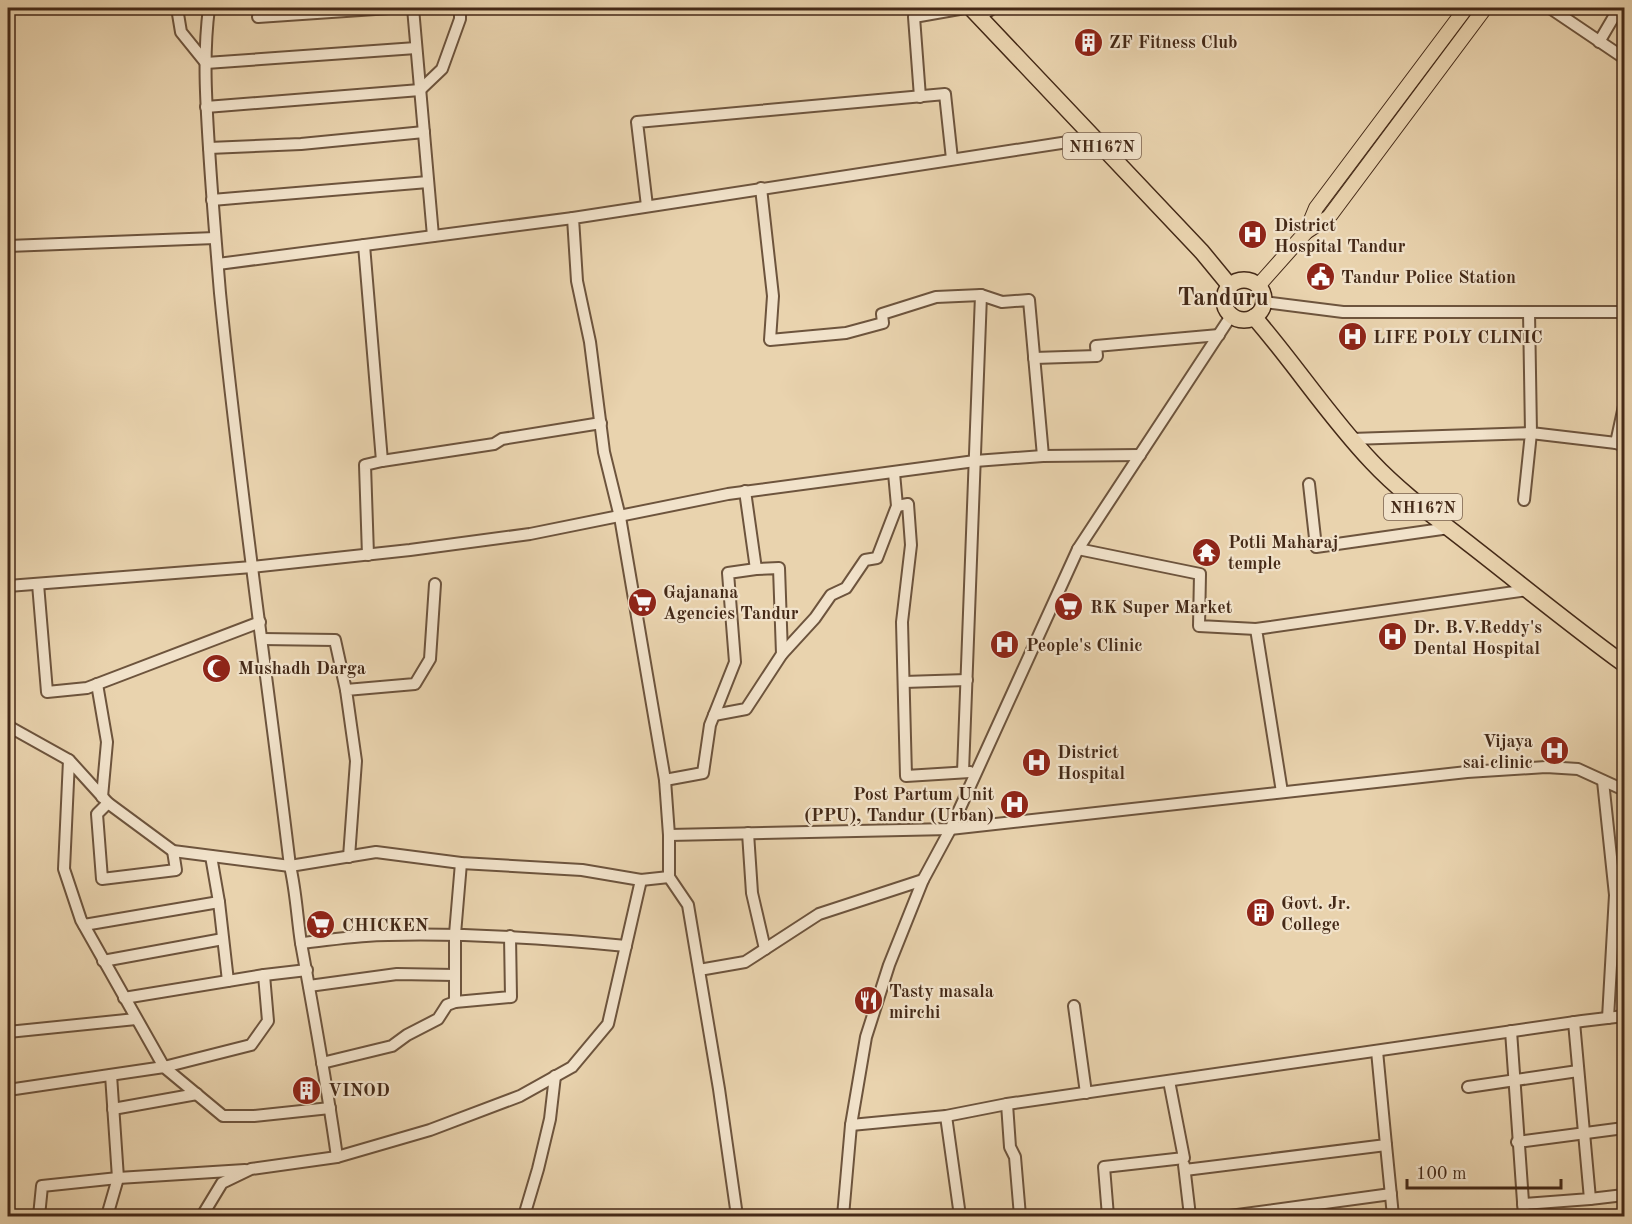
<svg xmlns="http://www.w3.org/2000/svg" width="1632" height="1224" font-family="'Old Standard TT',serif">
<rect width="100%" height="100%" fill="#e9d3ae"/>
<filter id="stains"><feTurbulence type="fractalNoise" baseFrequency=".00333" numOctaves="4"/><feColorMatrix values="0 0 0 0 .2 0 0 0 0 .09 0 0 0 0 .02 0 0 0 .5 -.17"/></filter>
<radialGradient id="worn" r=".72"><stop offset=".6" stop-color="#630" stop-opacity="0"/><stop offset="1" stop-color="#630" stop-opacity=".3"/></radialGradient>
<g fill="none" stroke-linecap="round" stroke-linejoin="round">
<defs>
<g id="minor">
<path d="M 177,8 L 181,32 L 206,63 L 416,48"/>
<path d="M 209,8 C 203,54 206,101 209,148 C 212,196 216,245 220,293 C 239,484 267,675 290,866 C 296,891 297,917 301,943 C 314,1014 327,1085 337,1157"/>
<path d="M 413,8 L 433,236"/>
<path d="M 1550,8 L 1624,58"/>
<path d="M 258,17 L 390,8"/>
<path d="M 980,17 L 993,8"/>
<path d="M 1599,42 L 1619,8"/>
<path d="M 920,97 L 914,17 L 965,8"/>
<path d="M 206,107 L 420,90 L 442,69 L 460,19 L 460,8"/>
<path d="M 209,148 L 301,144 L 424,132"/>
<path d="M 761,188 L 773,296 L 770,340 L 846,333 L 883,323 L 882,314 L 936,297 L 981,295"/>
<path d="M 212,200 L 428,182"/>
<path d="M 647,206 L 637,122 L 945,94 L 952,159"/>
<path d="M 364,245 L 382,461 L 365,465 L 368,555"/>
<path d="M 8,246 L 215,238"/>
<path d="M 218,264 L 573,218"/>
<path d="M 1264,302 L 1343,312 L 1624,312"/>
<path d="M 1529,312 L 1531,433 L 1616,443 L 1624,446"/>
<path d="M 1034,358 L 1097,356 L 1096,346 L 1219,335"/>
<path d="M 1351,439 L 1531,433 L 1524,500"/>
<path d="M 1616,443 L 1624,406"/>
<path d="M 382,461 L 494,444 L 502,439 L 601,423"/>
<path d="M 1309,484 L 1316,547 L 1449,528"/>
<path d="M 897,506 L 908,504 L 911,545 L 902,622 L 906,776 L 970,772"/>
<path d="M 1078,549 L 1200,574 L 1199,626 L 1256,629"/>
<path d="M 756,569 L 779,568 L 782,654"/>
<path d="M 38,584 L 47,692 L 87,688 L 260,622"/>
<path d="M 8,586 L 252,567 L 410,550 L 530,534 L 728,494 L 975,461 L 1043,456 L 1140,455"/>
<path d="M 262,639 L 335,640 L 346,690"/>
<path d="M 904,682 L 967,680"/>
<path d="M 97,684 L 107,742 L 102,797"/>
<path d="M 714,715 L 746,709 L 782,654 L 815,618 L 831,595 L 846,588 L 865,560 L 877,558 L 897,506 L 894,473"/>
<path d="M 8,726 L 69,760"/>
<path d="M 963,772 L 981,295 L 1002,302 L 1029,300 L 1043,456"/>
<path d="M 665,780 L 703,773 L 710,725 L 735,662 L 728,573 L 756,569 L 745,491"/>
<path d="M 1603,781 L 1615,895"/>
<path d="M 1282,792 L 1256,629 L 1528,590"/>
<path d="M 108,803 L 97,814 L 102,879 L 176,870 L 173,851"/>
<path d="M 748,833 L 752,893 L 765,949"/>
<path d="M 669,835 L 950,829 L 1467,772 L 1546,767 L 1578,769 L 1624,790"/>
<path d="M 211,856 L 219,902 L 228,981"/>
<path d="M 349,857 L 356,761 L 346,690 L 415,684 L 430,659 L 435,584"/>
<path d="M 84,925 L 219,902"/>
<path d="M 301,943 C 330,940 359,935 388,935 C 469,933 545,938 626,946"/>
<path d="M 103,961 L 223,939"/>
<path d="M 699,970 L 745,962 L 819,914 L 923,880"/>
<path d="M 264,975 L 268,1021 L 251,1045 L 164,1067 L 81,920 L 64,869 L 69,760 L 108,803 L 173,851 L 290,866 L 376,852 L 461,863 L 582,870 L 641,880 L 669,877"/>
<path d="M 455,975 L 455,1002 L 511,997 L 510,936"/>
<path d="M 309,986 L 397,974 L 455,975 L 455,934 L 461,863"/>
<path d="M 124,998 L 264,975 L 307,970"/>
<path d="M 1074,1006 L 1086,1093"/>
<path d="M 1608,1018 L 1615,895 L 1624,894"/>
<path d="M 1511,1031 L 1524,1216"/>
<path d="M 8,1032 L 136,1019"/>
<path d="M 322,1063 L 392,1046 L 407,1035 L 438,1019 L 447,1005 L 455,1002"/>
<path d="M 1468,1087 L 1578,1071"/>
<path d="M 8,1090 L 164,1067 L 223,1116 L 254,1116 L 330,1108"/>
<path d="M 1007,1104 L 1010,1147 L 1015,1157 L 1020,1216"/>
<path d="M 113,1109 L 197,1094"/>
<path d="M 946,1116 L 960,1216"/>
<path d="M 851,1125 L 946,1116 L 1007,1104 L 1582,1021 L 1624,1016"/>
<path d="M 1517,1142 L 1624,1128"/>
<path d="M 1386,1145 L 1393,1216"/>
<path d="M 1184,1165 L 1190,1216"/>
<path d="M 1185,1170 L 1386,1145 L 1377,1051"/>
<path d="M 1590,1199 L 1624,1195"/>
<path d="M 1523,1204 L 1590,1199 L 1574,1022"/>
<path d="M 39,1216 L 42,1186 L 118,1178 L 245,1170"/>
<path d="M 107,1216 L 118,1178 L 111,1075"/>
<path d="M 202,1216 L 222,1183 L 251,1169 L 337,1157 L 430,1130 L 520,1096 L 572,1067 L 608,1024 L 641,880"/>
<path d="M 524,1216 L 538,1169 L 550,1119 L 555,1076"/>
<path d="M 737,1216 L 719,1089 L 688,905 L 669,877 L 669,835 L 665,780 L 620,517 L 604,452 L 590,342 L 577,281 L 573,218 L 1094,138"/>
<path d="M 843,1216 L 851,1125 L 866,1037 L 889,965 L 923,880 L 950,830 L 1078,549 L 1231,316"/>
<path d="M 1108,1216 L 1104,1167 L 1184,1158 L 1169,1081"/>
<path d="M 1230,1216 L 1391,1194"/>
</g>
<g id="major">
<path d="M 1306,232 L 1316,208 L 1466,8"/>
<path d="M 1258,286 L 1306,232 L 1329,217 L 1485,8"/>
</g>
<g id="highway">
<path d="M 971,8 L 1202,252 L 1230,286"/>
<circle cx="1244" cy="300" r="20"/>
<path d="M 1254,317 C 1295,364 1329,417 1372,462 C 1402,494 1439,520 1473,547 C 1523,586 1573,627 1624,664"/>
</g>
</defs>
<use href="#minor" stroke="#6d543d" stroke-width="14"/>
<use href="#major" stroke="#442917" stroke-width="16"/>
<use href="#highway" stroke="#442917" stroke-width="18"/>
<use href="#minor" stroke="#f1e2ca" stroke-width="10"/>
<use href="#major" stroke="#e9d3ae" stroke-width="14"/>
<use href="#highway" stroke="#e9d3ae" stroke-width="15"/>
</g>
<defs>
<symbol id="building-disc" viewBox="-11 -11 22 22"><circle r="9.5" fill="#8f2418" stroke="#f1e2ca"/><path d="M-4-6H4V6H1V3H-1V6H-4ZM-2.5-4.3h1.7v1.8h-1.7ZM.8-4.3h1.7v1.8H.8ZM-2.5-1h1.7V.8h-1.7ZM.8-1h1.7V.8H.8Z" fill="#fff"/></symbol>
<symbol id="hospital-disc" viewBox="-11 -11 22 22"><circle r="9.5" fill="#8f2418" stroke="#f1e2ca"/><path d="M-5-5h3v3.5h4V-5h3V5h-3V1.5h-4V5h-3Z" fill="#fff"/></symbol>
<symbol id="civic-disc" viewBox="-11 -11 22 22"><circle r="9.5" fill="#8f2418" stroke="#f1e2ca"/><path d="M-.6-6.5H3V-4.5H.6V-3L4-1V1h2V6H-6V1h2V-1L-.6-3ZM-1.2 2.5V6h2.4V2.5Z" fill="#fff"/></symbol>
<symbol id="temple-disc" viewBox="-11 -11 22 22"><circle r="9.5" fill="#8f2418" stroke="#f1e2ca"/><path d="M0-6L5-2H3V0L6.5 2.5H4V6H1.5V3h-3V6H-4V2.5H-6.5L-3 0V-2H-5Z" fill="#fff"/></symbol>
<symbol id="supermarket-disc" viewBox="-11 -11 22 22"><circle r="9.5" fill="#8f2418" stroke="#f1e2ca"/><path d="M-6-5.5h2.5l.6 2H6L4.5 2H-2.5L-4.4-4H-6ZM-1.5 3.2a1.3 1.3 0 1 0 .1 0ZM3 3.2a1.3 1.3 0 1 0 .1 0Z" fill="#fff"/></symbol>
<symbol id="mosque-disc" viewBox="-11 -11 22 22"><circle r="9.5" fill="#8f2418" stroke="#f1e2ca"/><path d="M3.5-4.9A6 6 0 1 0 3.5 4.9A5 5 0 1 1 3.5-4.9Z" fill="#fff"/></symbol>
<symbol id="restaurant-disc" viewBox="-11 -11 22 22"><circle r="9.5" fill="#8f2418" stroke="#f1e2ca"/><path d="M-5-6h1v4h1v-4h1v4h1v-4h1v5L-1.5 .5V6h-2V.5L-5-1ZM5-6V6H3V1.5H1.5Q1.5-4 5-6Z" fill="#fff"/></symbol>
</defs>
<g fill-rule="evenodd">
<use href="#building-disc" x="1072" y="26" width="33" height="33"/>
<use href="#hospital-disc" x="1236" y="218" width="33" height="33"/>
<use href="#civic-disc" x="1304" y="260" width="33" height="33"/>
<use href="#hospital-disc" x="1336" y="320" width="33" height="33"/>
<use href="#temple-disc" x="1190" y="536" width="33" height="33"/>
<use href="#supermarket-disc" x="626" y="586" width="33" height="33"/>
<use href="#supermarket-disc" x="1052" y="590" width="33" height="33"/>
<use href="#hospital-disc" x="1376" y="620" width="33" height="33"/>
<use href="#hospital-disc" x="988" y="628" width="33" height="33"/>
<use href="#mosque-disc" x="200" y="652" width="33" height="33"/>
<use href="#hospital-disc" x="1538" y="734" width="33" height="33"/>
<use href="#hospital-disc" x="1020" y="746" width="33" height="33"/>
<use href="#hospital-disc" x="998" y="788" width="33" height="33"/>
<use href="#building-disc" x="1244" y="896" width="33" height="33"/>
<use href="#supermarket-disc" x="304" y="908" width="33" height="33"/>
<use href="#restaurant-disc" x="852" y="984" width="33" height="33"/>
<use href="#building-disc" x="290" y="1074" width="33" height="33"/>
</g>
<g text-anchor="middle" stroke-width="4.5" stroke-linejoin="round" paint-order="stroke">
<g fill="#f1e2ca" stroke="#78604d" stroke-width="1.5">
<rect x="1063" y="133" width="78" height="26" rx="4.5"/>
<rect x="1384" y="494" width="78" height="26" rx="4.5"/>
</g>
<g font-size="16" font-weight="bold" fill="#442917">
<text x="1102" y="152">NH167N</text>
<text x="1423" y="513">NH167N</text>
</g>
<g font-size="18" font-weight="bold" fill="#442917" stroke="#f1e2ca" text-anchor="start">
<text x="1109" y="48">ZF Fitness Club</text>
<text x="1274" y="231">District<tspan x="1274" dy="21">Hospital Tandur</tspan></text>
<text x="1341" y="283">Tandur Police Station</text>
<text x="1373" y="343">LIFE POLY CLINIC</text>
<text x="1228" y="548">Potli Maharaj<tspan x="1228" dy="21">temple</tspan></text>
<text x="663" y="598">Gajanana<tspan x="663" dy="21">Agencies Tandur</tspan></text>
<text x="1090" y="613">RK Super Market</text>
<text x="1413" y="633">Dr. B.V.Reddy's<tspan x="1413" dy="21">Dental Hospital</tspan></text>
<text x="1026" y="651">People's Clinic</text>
<text x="238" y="674">Mushadh Darga</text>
<text x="1533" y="747" text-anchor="end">Vijaya<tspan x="1533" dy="21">sai clinic</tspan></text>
<text x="1057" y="758">District<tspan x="1057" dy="21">Hospital</tspan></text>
<text x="994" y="800" text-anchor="end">Post Partum Unit<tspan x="994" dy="21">(PPU), Tandur (Urban)</tspan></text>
<text x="1281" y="909">Govt. Jr.<tspan x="1281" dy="21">College</tspan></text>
<text x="342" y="931">CHICKEN</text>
<text x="889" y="997">Tasty masala<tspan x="889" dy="21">mirchi</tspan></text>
<text x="328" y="1096">VINOD</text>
</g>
<g font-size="24" font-weight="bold" fill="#442917" stroke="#f1e2ca">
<text x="1223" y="305">Tanduru</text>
</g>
</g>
<rect width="1632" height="1224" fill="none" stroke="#e9d3ae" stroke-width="30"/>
<rect x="9" y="9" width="1614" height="1206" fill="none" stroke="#442917" stroke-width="3"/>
<rect x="15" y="15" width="1602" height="1194" fill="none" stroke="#442917" stroke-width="1.5"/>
<path d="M1407 1179v9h154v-9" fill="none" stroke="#442917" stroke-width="3"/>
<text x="1416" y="1179" font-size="18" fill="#442917" stroke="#f1e2ca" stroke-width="4.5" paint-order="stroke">100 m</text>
<rect width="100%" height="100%" filter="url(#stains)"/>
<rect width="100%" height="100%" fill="url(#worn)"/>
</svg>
